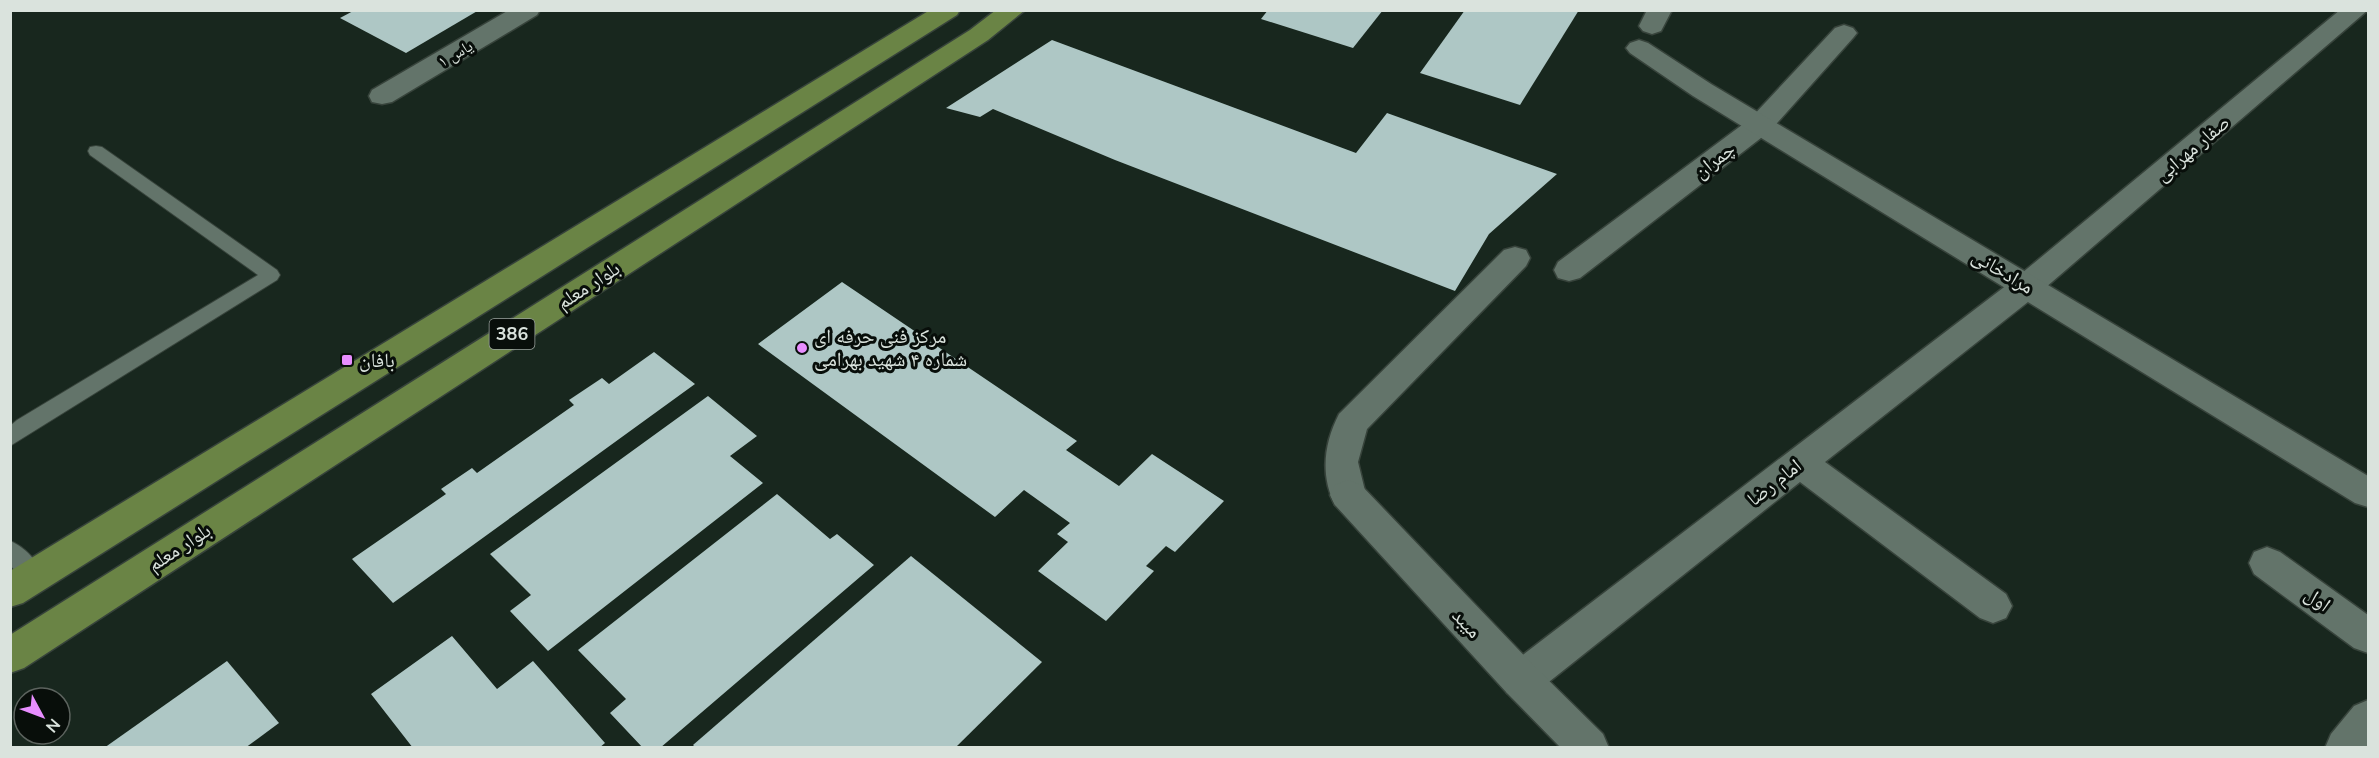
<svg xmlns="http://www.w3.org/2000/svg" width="2379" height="758" font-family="'Nunito Sans','Noto Naskh Arabic',sans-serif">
<rect width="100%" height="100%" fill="#18271e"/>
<g fill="#aec7c5">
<path d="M 355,10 L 479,10 L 406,53 L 340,18 Z"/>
<path d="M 1268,10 L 1383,10 L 1353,48 L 1261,19 Z"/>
<path d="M 1465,10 L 1579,10 L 1520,105 L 1420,73 Z"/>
<path d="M 1052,40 L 1356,153 L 1387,113 L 1557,174 L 1489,234 L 1455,291 L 1115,160 L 993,109 L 980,117 L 946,108 Z"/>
<path d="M 842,282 L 1077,441 L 1066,450 L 1119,486 L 1152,454 L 1224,501 L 1175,552 L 1166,546 L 1146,566 L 1154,571 L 1106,621 L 1038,571 L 1068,542 L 1057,534 L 1070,523 L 1024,490 L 995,517 L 758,344 Z"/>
<path d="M 654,352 L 695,384 L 393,603 L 352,559 L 446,494 L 441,489 L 472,468 L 477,473 L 574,405 L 569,400 L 602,378 L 609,384 Z"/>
<path d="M 708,396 L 757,436 L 730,456 L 763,483 L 548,651 L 510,611 L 531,595 L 490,554 Z"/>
<path d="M 777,494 L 830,539 L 837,534 L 874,565 L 660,748 L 643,748 L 610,713 L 626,699 L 578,650 Z"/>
<path d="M 911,556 L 1042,662 L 955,748 L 696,748 L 693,745 Z"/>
<path d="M 452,636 L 497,689 L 533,661 L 605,743 L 599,748 L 413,748 L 371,694 Z"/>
<path d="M 227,661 L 279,723 L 245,748 L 104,748 Z"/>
</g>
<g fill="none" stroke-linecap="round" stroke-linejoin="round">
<defs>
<g id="service">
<path d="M 96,146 L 102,147 L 277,270 L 280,275 L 277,280 L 10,446 L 10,426 L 17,420 L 258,275 L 90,155 L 88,151 L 90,147 Z"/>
<path d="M 10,541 C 24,546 39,563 45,576 L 42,583 C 27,588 20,576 10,565 Z"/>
</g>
<g id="minor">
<path d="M 509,10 L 540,10 L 537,15 L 392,102 L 382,104 L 372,102 L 369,96 L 372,90 Z"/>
<path d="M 1647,10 L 1672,10 L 1661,31 L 1652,34 L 1643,31 L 1639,26 Z"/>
<path d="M 2340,10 L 2368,10 L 2038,294 L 1825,462 L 2006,594 L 2012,606 L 2006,618 L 1993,623 L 1980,618 L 1800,482 L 1535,693 L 1521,698 L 1507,693 L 1501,680 L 1507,667 L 2016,278 Z"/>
<path d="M 1844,25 L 1853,28 L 1857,33 L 1853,38 L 1770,131 L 1580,278 L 1569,281 L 1558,278 L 1554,270 L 1558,262 L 1750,119 L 1835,28 Z"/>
<path d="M 1515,247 L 1526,250 L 1530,258 L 1526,266 L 1367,429 L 1358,462 L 1366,495 L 1361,505 L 1348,510 L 1335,505 C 1320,475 1324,443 1339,414 L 1504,250 Z"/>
<path d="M 2267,547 L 2280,552 L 2368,615 L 2368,653 L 2354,648 L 2254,574 L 2249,563 L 2254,552 Z"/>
<path d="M 2368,700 L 2368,748 L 2325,748 L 2331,734 L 2354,706 Z"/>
</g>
<g id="tertiary">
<path d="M 1639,40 L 1648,43 L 1711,84 L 2368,476 L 2368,507 L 2355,503 L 1693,96 L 1630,53 L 1626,48 L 1630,43 Z"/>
<path d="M 1348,480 L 1361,485 L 1535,667 L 1603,734 L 1609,748 L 1561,748 L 1507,693 L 1335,505 L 1330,495 L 1335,485 Z"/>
</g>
<g id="primary">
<path d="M 930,10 L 960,10 L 957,15 L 23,603 L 10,607 L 10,571 Z"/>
<path d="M 996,10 L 1025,10 L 988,40 L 24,668 L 10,673 L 10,635 L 970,30 Z"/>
</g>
</defs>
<use href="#service" stroke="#37433b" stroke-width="2"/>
<use href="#minor" stroke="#37433b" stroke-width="3"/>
<use href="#tertiary" stroke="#37433b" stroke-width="3"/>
<use href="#primary" stroke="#37433b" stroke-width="3"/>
<use href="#service" fill="#63746a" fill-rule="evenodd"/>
<use href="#minor" fill="#63746a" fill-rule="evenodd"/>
<use href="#tertiary" fill="#63746a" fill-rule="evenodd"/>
<use href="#primary" fill="#6a8445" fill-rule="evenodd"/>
</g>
<g fill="#e88eff" stroke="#080e0a" stroke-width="2">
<circle cx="802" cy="348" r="6"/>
<rect x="341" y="354" width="12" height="12" rx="3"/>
</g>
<g text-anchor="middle" stroke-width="6" stroke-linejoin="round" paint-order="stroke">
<g font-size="16" fill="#dae3dd" stroke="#080e0a">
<text transform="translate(455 53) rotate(-30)" y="6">یاس ۱</text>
</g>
<rect fill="#080e0a" stroke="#9ba39e" stroke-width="1.5" x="489.5" y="319" width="45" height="30" rx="4.5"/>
<g font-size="18" font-weight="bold" fill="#dae3dd">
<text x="512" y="340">386</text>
</g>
<g font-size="20" fill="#dae3dd" stroke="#080e0a">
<text transform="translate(2192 148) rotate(-40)" y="7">صفار مهرابی</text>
<text transform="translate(1714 160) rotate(-37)" y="7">چمران</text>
<text transform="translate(2003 271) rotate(31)" y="7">مرادخانی</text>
<text transform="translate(588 285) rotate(-33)" y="7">بلوار معلم</text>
<text transform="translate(1774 482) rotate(-38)" y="7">امام رضا</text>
<text transform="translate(179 547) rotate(-33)" y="7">بلوار معلم</text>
<text transform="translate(2318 599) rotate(36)" y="7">اول</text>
<text transform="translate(1467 623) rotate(47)" y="7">میبد</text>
</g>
<g font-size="20" fill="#dae3dd" stroke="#080e0a" text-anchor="start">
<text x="814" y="343">مرکز فنی حرفه ای<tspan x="814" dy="23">شماره ۴ شهید بهرامی</tspan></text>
<text x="359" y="367">بافان</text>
</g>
</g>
<rect width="2379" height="758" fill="none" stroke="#dae3dd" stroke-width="24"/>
<g transform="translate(42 716) rotate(131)"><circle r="28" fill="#080e0a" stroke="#5c635e" stroke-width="1.5"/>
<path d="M0-4.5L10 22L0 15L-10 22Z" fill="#e88eff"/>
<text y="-9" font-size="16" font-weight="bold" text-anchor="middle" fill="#dae3dd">N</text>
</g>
</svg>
